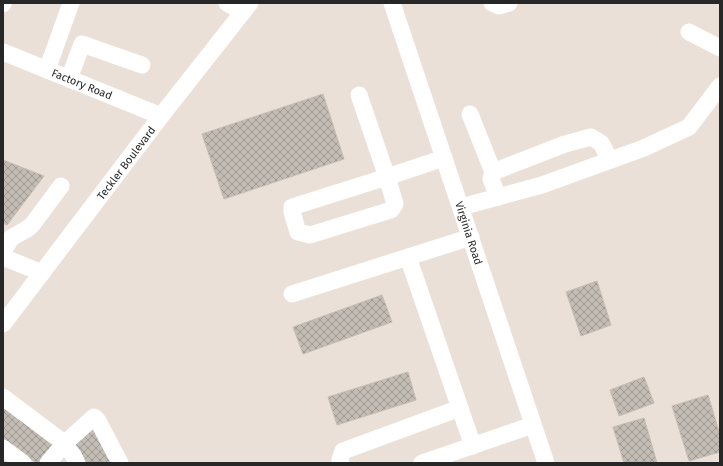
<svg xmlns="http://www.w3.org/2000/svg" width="723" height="466" font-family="'Fira Sans',sans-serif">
<defs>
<pattern id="building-cross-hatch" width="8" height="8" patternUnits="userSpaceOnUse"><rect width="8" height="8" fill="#c2bcb4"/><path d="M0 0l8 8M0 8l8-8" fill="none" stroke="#9e9992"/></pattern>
</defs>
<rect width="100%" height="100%" fill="#ebe0d8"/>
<g fill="url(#building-cross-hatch)" stroke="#c5bcb2">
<path d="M 323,94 L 344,159 L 224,199 L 202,134 Z"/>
<path d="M 3,160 L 44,176 L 7,225 L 3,223 Z"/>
<path d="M 597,281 L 611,325 L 581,336 L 566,292 Z"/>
<path d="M 382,295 L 392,322 L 303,354 L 293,327 Z"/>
<path d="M 408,372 L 416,400 L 337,425 L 328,397 Z"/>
<path d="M 644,377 L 654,403 L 619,416 L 610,390 Z"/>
<path d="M 708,395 L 720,435 L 720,452 L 689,461 L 672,406 Z"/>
<path d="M 3,404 L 54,443 L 39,463 L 36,463 L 3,438 Z"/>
<path d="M 644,418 L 657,463 L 624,463 L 613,427 Z"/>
<path d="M 97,427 L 117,463 L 86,463 L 73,440 Z"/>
</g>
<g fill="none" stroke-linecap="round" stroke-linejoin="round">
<g stroke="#fff" stroke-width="17">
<path d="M 227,3 L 243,12"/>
<path d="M 392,3 L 546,463"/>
<path d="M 492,3 L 499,6 L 509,3"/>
<path d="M 3,4 L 3,3"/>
<path d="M 689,32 L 720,48"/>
<path d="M 3,52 L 161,116"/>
<path d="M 47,70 L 71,3"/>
<path d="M 69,79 L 82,44 L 142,65"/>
<path d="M 359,95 L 387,177 L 292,207 L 292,212 L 298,232 L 310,235 L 391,210 L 395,204 L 387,177 L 444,158"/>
<path d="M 470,114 L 493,172"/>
<path d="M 498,197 L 491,179 L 493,172 L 565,144 L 591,137 L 601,143 L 610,160"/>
<path d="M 461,207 L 542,185 L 644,148 L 689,127 L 720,86"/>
<path d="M 3,252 L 11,238 L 27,229 L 32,225 L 61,186"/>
<path d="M 3,257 L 42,273"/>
<path d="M 408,257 L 473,446"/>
<path d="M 292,294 L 471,237"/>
<path d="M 3,324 L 161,116 L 250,3"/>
<path d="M 3,397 L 60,440 L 73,455 L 77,463"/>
<path d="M 3,448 L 23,463"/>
<path d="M 48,463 L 64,444 L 94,417 L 98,421 L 120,463"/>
<path d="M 341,463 L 340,460 L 343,451 L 460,408"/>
<path d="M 422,463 L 533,425"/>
</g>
</g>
<g text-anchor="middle" stroke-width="4" stroke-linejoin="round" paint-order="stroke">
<g font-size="11" fill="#272727" stroke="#fff">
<text transform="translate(82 84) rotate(22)" y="4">Factory Road</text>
<text transform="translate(126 163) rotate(-53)" y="4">Teckler Boulevard</text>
<text transform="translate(469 233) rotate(72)" y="4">Virginia Road</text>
</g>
</g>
<rect width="723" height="466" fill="none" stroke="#272727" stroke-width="8"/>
</svg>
